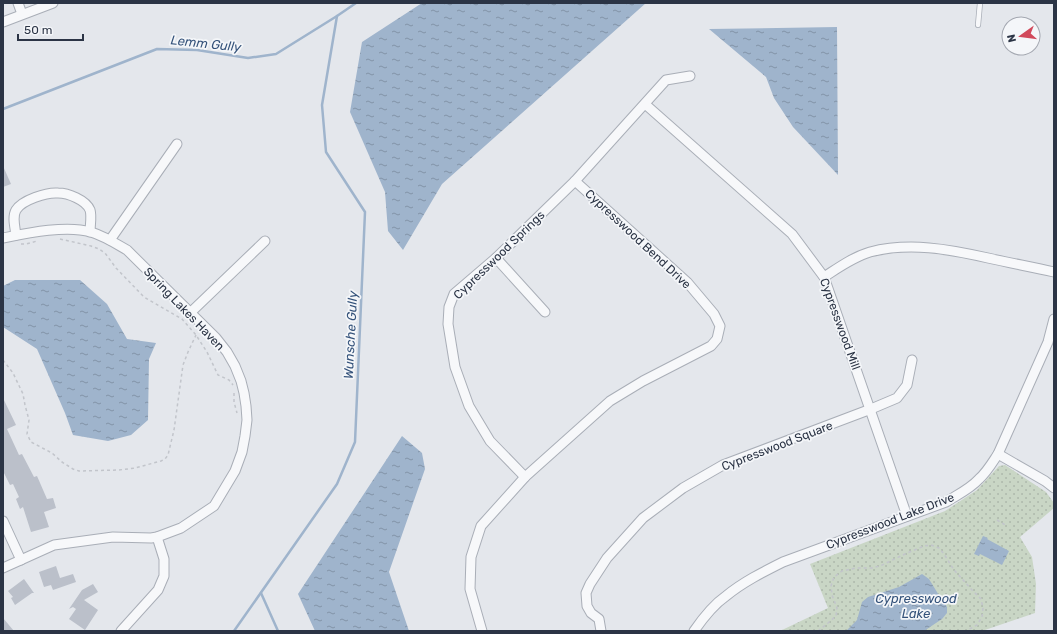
<svg xmlns="http://www.w3.org/2000/svg" width="1057" height="634" font-family="Rubik,sans-serif">
<defs>
<pattern id="park-dots" width="8" height="8" patternUnits="userSpaceOnUse"><rect width="8" height="8" fill="#c9d6c5"/><path d="M2 2h.1M6 6h.1" fill="none" stroke="#adb8ab" stroke-width="1.8" stroke-linecap="round"/></pattern>
<pattern id="water-ripples" width="26" height="14" patternUnits="userSpaceOnUse"><rect width="26" height="14" fill="#9fb4cc"/><path d="M2 4q2-2 4 0t4 0M15 11q2-2 4 0t4 0" fill="none" stroke="#8293a7"/></pattern>
</defs>
<rect width="100%" height="100%" fill="#e4e7ec"/>
<path fill="url(#park-dots)" d="M 1005,465 L 1046,492 L 1054,503 L 1054,508 L 1020,537 L 1032,557 L 1036,584 L 1035,613 L 982,631 L 780,631 L 828,608 L 810,564 L 945,511 L 977,490 L 999,466 Z"/>
<g fill="url(#water-ripples)">
<path d="M 422,3 L 646,3 L 442,184 L 403,250 L 388,231 L 385,192 L 350,112 L 362,42 Z"/>
<path d="M 837,27 L 838,175 L 793,127 L 774,98 L 766,77 L 709,29 Z"/>
<path d="M 15,280 L 80,280 L 107,304 L 127,339 L 156,343 L 149,359 L 148,420 L 131,435 L 108,441 L 73,435 L 65,413 L 37,349 L 3,327 L 3,286 Z"/>
<path d="M 402,436 L 422,453 L 425,469 L 389,572 L 409,631 L 315,631 L 298,594 Z"/>
<path d="M 983,536 L 988,538 L 987,539 L 1009,551 L 1002,565 L 980,554 L 979,556 L 974,554 Z"/>
<path d="M 922,574 L 929,579 L 940,597 L 943,600 L 947,607 L 947,613 L 942,619 L 924,631 L 846,631 L 857,620 L 862,602 L 868,597 L 899,587 Z"/>
</g>
<g fill="none" stroke-linecap="round" stroke-linejoin="round">
<g stroke="#9fb4cc" stroke-width="2.5">
<path d="M 3,109 L 157,49 L 197,50 L 248,58 L 276,54 L 337,16 L 356,3"/>
<path d="M 261,593 L 278,631"/>
<path d="M 234,631 L 337,484 L 355,442 L 365,212 L 326,152 L 322,105 L 337,16"/>
</g>
</g>
<g fill="#bbc0ca">
<path d="M 3,166 L 11,184 L 3,187 Z"/>
<path d="M 3,398 L 16,425 L 7,429 L 19,455 L 22,454 L 34,477 L 37,476 L 47,499 L 53,498 L 56,508 L 44,512 L 49,527 L 31,532 L 23,507 L 20,509 L 16,499 L 19,497 L 13,484 L 10,485 L 3,471 Z"/>
<path d="M 56,566 L 60,578 L 73,574 L 76,582 L 53,590 L 51,585 L 44,587 L 39,572 Z"/>
<path d="M 24,579 L 34,593 L 32,593 L 15,605 L 11,598 L 13,597 L 8,591 Z"/>
<path d="M 93,584 L 98,592 L 84,600 L 98,610 L 85,630 L 69,619 L 76,609 L 73,607 L 69,609 L 82,590 Z"/>
<path d="M 3,618 L 14,631 L 3,631 Z"/>
</g>
<g fill="none" stroke-linecap="round" stroke-linejoin="round">
<defs>
<path id="lane" d="M 978,25 L 980,3"/>
<g id="street">
<path d="M 18,3 L 22,14"/>
<path d="M 3,22 L 53,3"/>
<path d="M 645,104 L 792,234 L 824,277 L 907,516"/>
<path d="M 16,235 C 15,227 12,217 16,210 C 22,200 47,192 58,193 C 68,193 86,200 90,210 C 92,216 90,225 90,232"/>
<path d="M 3,238 C 28,233 66,225 91,232 C 104,236 115,243 127,250 L 216,338 L 227,352 L 235,366 L 241,381 L 244,393 L 246,406 L 247,420 L 245,436 L 242,452 L 235,471 L 214,506 L 181,528 L 157,537 L 151,538 L 113,537 L 54,545 L 3,568"/>
<path d="M 110,240 L 177,144"/>
<path d="M 496,258 L 545,312"/>
<path d="M 824,277 C 838,268 853,257 870,252 C 909,242 949,249 988,258 C 1010,263 1032,267 1054,272"/>
<path d="M 190,313 L 265,241"/>
<path d="M 998,454 L 1045,481 L 1054,488"/>
<path d="M 525,477 L 490,441 L 469,406 L 455,367 L 448,324 L 449,307 L 454,294 L 496,258 L 575,181 L 666,80 L 690,76"/>
<path d="M 3,521 L 21,560"/>
<path d="M 121,631 L 158,590 L 164,576 L 164,559 L 157,537"/>
<path d="M 482,631 L 470,589 L 471,557 L 481,526 L 525,477 L 610,401 L 643,381 L 711,346 L 717,339 L 720,326 L 714,314 L 687,282 L 575,181"/>
<path d="M 601,631 L 599,619 L 591,613 L 587,606 L 586,593 L 590,584 L 607,558 L 643,518 L 683,488 L 723,465 L 871,409 L 897,398 L 907,385 L 912,360"/>
<path d="M 694,631 C 703,618 713,605 726,596 C 743,582 763,572 783,562 L 946,502 C 957,495 970,489 979,479 C 987,472 992,463 998,454 L 1048,342 L 1054,319"/>
</g>
</defs>
<use href="#lane" stroke="#a9aeb7" stroke-width="6"/>
<use href="#street" stroke="#a9aeb7" stroke-width="11"/>
<g stroke="#c2c5cb" stroke-width="1.5" stroke-dasharray="3 3" stroke-linecap="butt">
<path d="M 60,239 L 91,246 L 99,249 L 105,253 L 116,268 L 144,297 L 182,319 L 196,335 L 207,352 L 218,375 L 229,380 L 233,385"/>
<path d="M 21,244 L 26,244 L 37,241"/>
<path d="M 3,360 L 13,373 L 23,394 L 25,405 L 29,420 L 27,434 L 31,442 L 52,453 L 62,462 L 73,469 L 79,471 L 119,470 L 135,468 L 161,461 L 165,459 L 168,455 L 174,430 L 183,365 L 188,352 L 196,335"/>
<path d="M 234,393 L 234,402 L 237,413"/>
<path d="M 997,520 L 1007,526"/>
<path d="M 818,631 L 828,623 L 836,616 L 837,608 L 832,595 L 831,586 L 834,577 L 842,571 L 856,568 L 872,568 L 880,566 L 905,554 L 924,546 L 931,545 L 939,548 L 944,554 L 954,570 L 972,590 L 981,599 L 983,608 L 982,617 L 977,625 L 966,631"/>
</g>
<use href="#lane" stroke="#f7f8fa" stroke-width="4.5"/>
<use href="#street" stroke="#f7f8fa" stroke-width="9"/>
</g>
<g text-anchor="middle" stroke-width="3.5" stroke-linejoin="round" paint-order="stroke">
<g font-size="12" fill="#2b3445" stroke="#f4f6f9">
<text transform="translate(638 239) rotate(43)" y="4">Cypresswood Bend Drive</text>
<text transform="translate(499 255) rotate(-44)" y="4">Cypresswood Springs</text>
<text transform="translate(184 309) rotate(46)" y="4">Spring Lakes Haven</text>
<text transform="translate(840 324) rotate(70)" y="4">Cypresswood Mill</text>
<text transform="translate(777 446) rotate(-21)" y="4">Cypresswood Square</text>
<text transform="translate(890 521) rotate(-21)" y="4">Cypresswood Lake Drive</text>
</g>
<g font-size="13" font-style="italic" fill="#34527a" stroke="#f4f6f9">
<text transform="translate(206 43) rotate(6)" y="5">Lemm Gully</text>
<text transform="translate(350 335) rotate(-87)" y="5">Wunsche Gully</text>
<text x="916" y="603">Cypresswood<tspan x="916" dy="15">Lake</tspan></text>
</g>
</g>
<rect width="1057" height="634" fill="none" stroke="#2b3445" stroke-width="8"/>
<g transform="translate(1021 36) rotate(256)"><circle r="19" fill="#f4f6f9" stroke="#a4a8b1"/>
<path d="M0-3L7 15L0 10L-7 15Z" fill="#d1495b"/>
<text y="-6" font-size="11" font-weight="bold" text-anchor="middle" fill="#2b3445">N</text>
</g>
<path d="M18 34v6h65v-6" fill="none" stroke="#2b3445" stroke-width="2"/>
<text x="24" y="34" font-size="12" fill="#2b3445" stroke="#f4f6f9" stroke-width="3" paint-order="stroke">50 m</text>
</svg>
